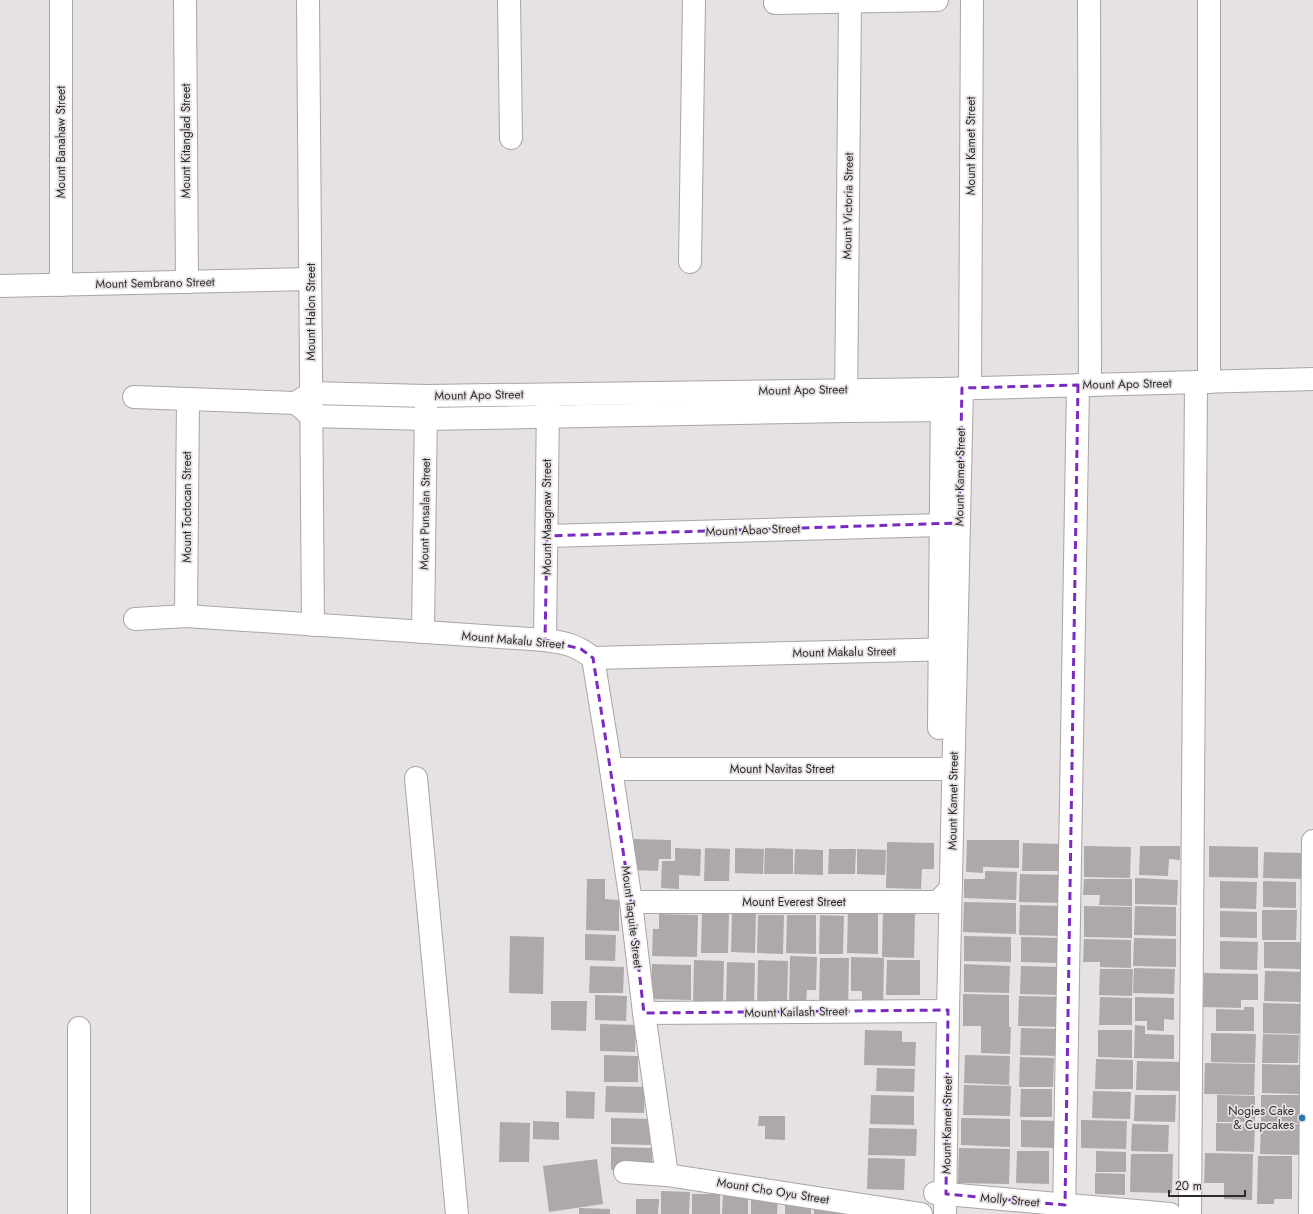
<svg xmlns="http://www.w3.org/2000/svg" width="1313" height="1214" font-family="Jost,sans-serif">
<rect width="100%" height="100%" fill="#e6e1e2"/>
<g fill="#ada8a9">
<path d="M 634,839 L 671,840 L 671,859 L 659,859 L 658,871 L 634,870 Z"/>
<path d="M 967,840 L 1019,840 L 1019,868 L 983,867 L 983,873 L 966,872 Z"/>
<path d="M 887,842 L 934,843 L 934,869 L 922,869 L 921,889 L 886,888 Z"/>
<path d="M 1023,843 L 1062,844 L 1061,871 L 1022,871 Z"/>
<path d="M 1084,846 L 1131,847 L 1130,878 L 1084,877 Z"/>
<path d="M 1140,846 L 1180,846 L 1180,860 L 1169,859 L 1168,876 L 1139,875 Z"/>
<path d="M 1209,846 L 1258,847 L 1258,878 L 1209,877 Z"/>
<path d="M 675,848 L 701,849 L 700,876 L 679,875 L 679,889 L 661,888 L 662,861 L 675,861 Z"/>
<path d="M 705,848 L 730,849 L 729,881 L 704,881 Z"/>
<path d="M 735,848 L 764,849 L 763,874 L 735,873 Z"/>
<path d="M 765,848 L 793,849 L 793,874 L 764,874 Z"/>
<path d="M 795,849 L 823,850 L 823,875 L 794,874 Z"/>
<path d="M 829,849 L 856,849 L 855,874 L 828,874 Z"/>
<path d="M 857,849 L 886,850 L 885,875 L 857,874 Z"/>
<path d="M 1264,852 L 1305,853 L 1305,879 L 1263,878 Z"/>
<path d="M 985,871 L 1017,872 L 1016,900 L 964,898 L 964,879 L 985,879 Z"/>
<path d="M 1020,874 L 1063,875 L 1062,903 L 1019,902 Z"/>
<path d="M 1135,878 L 1178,880 L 1177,905 L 1135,904 Z"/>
<path d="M 587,879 L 605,879 L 605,899 L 619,900 L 619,931 L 586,930 Z"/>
<path d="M 1084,879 L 1132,879 L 1132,906 L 1099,905 L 1100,895 L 1083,895 Z"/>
<path d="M 1220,881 L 1257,882 L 1256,909 L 1220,908 Z"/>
<path d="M 1263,881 L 1296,882 L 1296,908 L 1263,907 Z"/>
<path d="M 964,902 L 1016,903 L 1016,934 L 963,932 Z"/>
<path d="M 1020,905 L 1064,906 L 1063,936 L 1019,935 Z"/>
<path d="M 1084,906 L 1132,907 L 1132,938 L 1084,937 Z"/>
<path d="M 1135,906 L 1176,907 L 1176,936 L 1134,935 Z"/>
<path d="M 848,908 L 878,909 L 878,954 L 847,953 Z"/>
<path d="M 1262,910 L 1297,910 L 1296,940 L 1262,940 Z"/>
<path d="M 883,911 L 915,912 L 914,958 L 882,957 Z"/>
<path d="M 1220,911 L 1257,912 L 1257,938 L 1220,937 Z"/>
<path d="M 702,912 L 729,913 L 728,953 L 701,953 Z"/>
<path d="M 732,913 L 756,914 L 755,953 L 731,952 Z"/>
<path d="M 659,914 L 698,915 L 697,957 L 652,956 L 653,929 L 659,929 Z"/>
<path d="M 758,915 L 784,915 L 783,954 L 757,953 Z"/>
<path d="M 787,915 L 816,915 L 816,954 L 786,953 Z"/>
<path d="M 820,915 L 844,916 L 843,954 L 819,954 Z"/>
<path d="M 585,934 L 616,935 L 615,961 L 585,960 Z"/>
<path d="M 510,936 L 544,937 L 543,994 L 509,993 Z"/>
<path d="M 964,936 L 1011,937 L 1011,962 L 964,961 Z"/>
<path d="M 1021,937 L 1060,938 L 1059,963 L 1021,962 Z"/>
<path d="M 1134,938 L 1176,939 L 1176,967 L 1133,966 Z"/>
<path d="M 1084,939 L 1131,940 L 1131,968 L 1100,967 L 1100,962 L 1083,962 Z"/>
<path d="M 1220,941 L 1258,942 L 1257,970 L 1220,969 Z"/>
<path d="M 1264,942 L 1301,942 L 1300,969 L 1264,968 Z"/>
<path d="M 790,956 L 817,957 L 816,990 L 807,990 L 806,1006 L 789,1006 Z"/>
<path d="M 851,957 L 884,958 L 883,1010 L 862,1009 L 862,991 L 851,991 Z"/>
<path d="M 820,958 L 849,958 L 848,1008 L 819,1008 Z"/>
<path d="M 694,960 L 724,961 L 723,1006 L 693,1005 Z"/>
<path d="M 758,960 L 788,961 L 787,1005 L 757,1005 Z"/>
<path d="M 887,960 L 920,960 L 920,995 L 886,995 Z"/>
<path d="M 727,962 L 755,963 L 754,1007 L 726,1006 Z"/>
<path d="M 652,964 L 691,965 L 691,1000 L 651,999 Z"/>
<path d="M 964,964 L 1010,966 L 1009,993 L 964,992 Z"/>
<path d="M 590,966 L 624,967 L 623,993 L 589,993 Z"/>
<path d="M 1021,966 L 1060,967 L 1059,995 L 1020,994 Z"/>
<path d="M 1134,968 L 1175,969 L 1174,994 L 1133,993 Z"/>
<path d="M 1100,969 L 1133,969 L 1132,996 L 1099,995 Z"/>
<path d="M 1265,971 L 1307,972 L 1306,1002 L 1264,1001 Z"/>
<path d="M 1204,973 L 1258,974 L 1258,1000 L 1241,1000 L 1241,1008 L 1203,1007 Z"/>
<path d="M 963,994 L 1009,995 L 1009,1027 L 1011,1027 L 1010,1054 L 981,1053 L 981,1026 L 963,1026 Z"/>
<path d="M 595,995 L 627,996 L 626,1021 L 595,1020 Z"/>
<path d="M 1019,996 L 1065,997 L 1064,1027 L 1018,1026 Z"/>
<path d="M 1100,997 L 1132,998 L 1132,1025 L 1099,1025 Z"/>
<path d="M 1135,997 L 1174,998 L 1174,1020 L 1164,1019 L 1164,1031 L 1147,1030 L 1147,1021 L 1135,1021 Z"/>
<path d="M 551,1001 L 587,1001 L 586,1031 L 551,1030 Z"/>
<path d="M 1263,1003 L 1303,1004 L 1302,1034 L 1263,1033 Z"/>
<path d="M 1244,1007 L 1254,1007 L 1254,1031 L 1216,1031 L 1216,1009 L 1244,1010 Z"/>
<path d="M 600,1024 L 636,1025 L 635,1052 L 600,1051 Z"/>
<path d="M 1135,1025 L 1145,1026 L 1145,1034 L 1174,1035 L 1174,1059 L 1134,1058 Z"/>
<path d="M 1021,1028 L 1060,1029 L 1060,1056 L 1020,1055 Z"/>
<path d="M 865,1030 L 902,1031 L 902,1042 L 916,1042 L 915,1066 L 864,1065 Z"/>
<path d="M 1098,1030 L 1132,1030 L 1132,1058 L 1098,1057 Z"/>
<path d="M 1211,1033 L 1256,1034 L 1255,1063 L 1211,1062 Z"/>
<path d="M 1263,1034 L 1299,1035 L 1298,1063 L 1262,1063 Z"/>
<path d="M 604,1055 L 638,1056 L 638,1082 L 604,1082 Z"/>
<path d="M 965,1055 L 1010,1056 L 1009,1085 L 964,1083 Z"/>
<path d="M 1020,1057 L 1054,1058 L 1053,1087 L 1019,1087 Z"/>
<path d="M 1096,1059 L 1133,1060 L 1133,1089 L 1095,1089 Z"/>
<path d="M 1137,1061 L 1180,1062 L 1180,1091 L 1136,1090 Z"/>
<path d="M 1205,1063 L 1255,1064 L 1254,1095 L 1204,1094 Z"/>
<path d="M 1262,1064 L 1299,1065 L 1299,1094 L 1262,1093 Z"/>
<path d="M 877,1068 L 915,1069 L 914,1092 L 876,1091 Z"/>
<path d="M 964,1085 L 1011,1086 L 1010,1116 L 963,1115 Z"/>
<path d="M 606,1086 L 645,1087 L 644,1113 L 605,1112 Z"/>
<path d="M 1021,1089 L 1052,1089 L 1052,1117 L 1020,1117 Z"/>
<path d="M 566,1091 L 595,1092 L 594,1119 L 566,1118 Z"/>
<path d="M 1093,1091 L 1131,1092 L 1130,1119 L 1092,1118 Z"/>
<path d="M 871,1095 L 914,1096 L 914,1125 L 870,1124 Z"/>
<path d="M 1135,1095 L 1176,1095 L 1175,1122 L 1134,1121 Z"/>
<path d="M 1217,1095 L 1255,1096 L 1255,1122 L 1217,1122 Z"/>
<path d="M 1261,1095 L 1299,1095 L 1299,1123 L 1261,1122 Z"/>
<path d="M 759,1116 L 785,1116 L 785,1140 L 765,1139 L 765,1126 L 758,1126 Z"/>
<path d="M 611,1118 L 650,1119 L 650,1145 L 611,1144 Z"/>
<path d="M 961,1118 L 1010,1119 L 1010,1147 L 961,1145 Z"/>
<path d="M 1021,1120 L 1059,1121 L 1058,1148 L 1021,1147 Z"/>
<path d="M 1081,1120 L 1127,1121 L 1126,1149 L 1081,1148 Z"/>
<path d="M 533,1121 L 559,1122 L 559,1140 L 533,1139 Z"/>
<path d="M 500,1122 L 530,1123 L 529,1162 L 499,1162 Z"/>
<path d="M 1216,1123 L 1255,1124 L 1254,1152 L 1216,1151 Z"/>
<path d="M 1261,1123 L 1302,1124 L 1302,1155 L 1260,1154 Z"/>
<path d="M 1132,1124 L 1169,1125 L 1168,1152 L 1131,1151 Z"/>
<path d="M 869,1128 L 917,1129 L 916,1156 L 868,1155 Z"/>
<path d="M 611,1147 L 652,1148 L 652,1170 L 611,1170 Z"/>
<path d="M 959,1148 L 1010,1149 L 1009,1184 L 958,1183 Z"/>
<path d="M 1017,1151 L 1049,1151 L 1049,1184 L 1016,1183 Z"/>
<path d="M 1096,1151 L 1126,1152 L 1126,1172 L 1096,1172 Z"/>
<path d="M 1205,1153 L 1253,1154 L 1252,1200 L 1224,1199 L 1224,1183 L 1204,1183 Z"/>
<path d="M 1131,1154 L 1173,1154 L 1172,1193 L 1130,1192 Z"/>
<path d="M 1258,1156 L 1292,1156 L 1292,1199 L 1274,1199 L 1274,1204 L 1257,1204 Z"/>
<path d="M 868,1158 L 905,1159 L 904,1190 L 867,1189 Z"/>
<path d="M 597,1159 L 603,1204 L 549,1212 L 543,1166 Z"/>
<path d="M 1095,1173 L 1125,1174 L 1125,1195 L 1095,1194 Z"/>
<path d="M 661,1191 L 690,1192 L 689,1214 L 661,1214 Z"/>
<rect x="692" y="1194" width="28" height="20"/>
<path d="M 723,1195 L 748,1196 L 748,1214 L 722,1214 Z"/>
<path d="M 751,1197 L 778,1197 L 777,1214 L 751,1214 Z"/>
<path d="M 636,1199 L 659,1199 L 658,1214 L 636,1214 Z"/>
<rect x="785" y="1205" width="26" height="9"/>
<path d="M 579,1208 L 610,1209 L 610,1214 L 579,1214 Z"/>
<rect x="814" y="1208" width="28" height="6"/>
</g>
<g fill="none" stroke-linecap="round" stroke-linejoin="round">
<defs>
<g id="minor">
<path d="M 185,0 L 187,282"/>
<path d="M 308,0 L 313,625"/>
<path d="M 509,0 L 511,138"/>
<path d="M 1089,0 L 1090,385"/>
<path d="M 1209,0 L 1209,382"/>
<path d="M 775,3 L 937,0"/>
<path d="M 690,262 L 694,0"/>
<path d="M 61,285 L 61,0"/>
<path d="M 0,286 L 310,279"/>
<path d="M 970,388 L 972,0"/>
<path d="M 134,397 L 296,403 L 311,393 L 426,396 L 942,389 L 1313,379"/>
<path d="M 296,403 L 311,416 L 426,419 L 846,411 L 956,410"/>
<path d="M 846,405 L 850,2"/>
<path d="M 547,536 L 941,525 L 955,523"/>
<path d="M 186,616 L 188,399"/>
<path d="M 135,619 L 186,616 L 545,640 C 567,643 576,645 593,658 L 956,649"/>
<path d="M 423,632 L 426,405"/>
<path d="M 545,640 L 548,404"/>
<path d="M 593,658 L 611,769 L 631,902 L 644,1013 L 667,1175"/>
<path d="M 939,728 L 942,389"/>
<path d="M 611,769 L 939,769 L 953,768"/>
<path d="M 416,778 L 457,1214"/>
<path d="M 631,902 L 938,902 L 951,888"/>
<path d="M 644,1013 L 948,1011"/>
<path d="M 625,1172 L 667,1175 L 921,1214"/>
<path d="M 935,1193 L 1170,1214"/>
<path d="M 79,1214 L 79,1028"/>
<path d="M 945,1214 L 948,1011 L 962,388"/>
<path d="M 1064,1214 L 1078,385"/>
<path d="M 1190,1214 L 1196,382"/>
<path d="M 1310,1214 L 1313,841"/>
</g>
</defs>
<use href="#minor" stroke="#aaa4a5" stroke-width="24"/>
<use href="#minor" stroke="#fff" stroke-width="22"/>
</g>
<path fill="none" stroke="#7b2cbf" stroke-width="3" stroke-dasharray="8 5" stroke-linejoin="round" d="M 1078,385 L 1065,1205 L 946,1194 L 948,1010 L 644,1013 L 631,902 L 593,658 L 581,649 L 545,640 L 547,536 L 959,523 L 962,388 Z"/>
<circle fill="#277bab" stroke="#e6e1e2" stroke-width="1.5" cx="1302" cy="1118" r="4"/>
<g text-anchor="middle" stroke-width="3.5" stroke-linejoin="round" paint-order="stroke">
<g font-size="12" fill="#2d2a2b" stroke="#e6e1e2">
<text transform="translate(186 141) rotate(-90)" y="4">Mount Kitanglad Street</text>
<text transform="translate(61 142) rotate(-90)" y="4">Mount Banahaw Street</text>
<text transform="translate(971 146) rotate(-90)" y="4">Mount Kamet Street</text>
<text transform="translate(848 206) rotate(-89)" y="4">Mount Victoria Street</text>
<text transform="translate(155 283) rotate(-1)" y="4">Mount Sembrano Street</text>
<text transform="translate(311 312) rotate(-90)" y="4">Mount Halon Street</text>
<text transform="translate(1127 384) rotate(-1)" y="4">Mount Apo Street</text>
<text transform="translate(803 390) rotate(-1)" y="4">Mount Apo Street</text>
<text transform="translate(479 395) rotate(-1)" y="4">Mount Apo Street</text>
<text transform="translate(960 477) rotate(-89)" y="4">Mount Kamet Street</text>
<text transform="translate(187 507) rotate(-90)" y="4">Mount Toctocan Street</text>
<text transform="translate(425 514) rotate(-89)" y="4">Mount Punsalan Street</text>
<text transform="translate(547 517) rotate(-90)" y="4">Mount Maagnaw Street</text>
<text transform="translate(753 530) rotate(-2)" y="4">Mount Abao Street</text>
<text transform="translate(513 640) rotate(5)" y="4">Mount Makalu Street</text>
<text transform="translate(844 652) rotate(-1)" y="4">Mount Makalu Street</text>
<text x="782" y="773">Mount Navitas Street</text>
<text transform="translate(953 801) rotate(-89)" y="4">Mount Kamet Street</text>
<text x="794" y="906">Mount Everest Street</text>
<text transform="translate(632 917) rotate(83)" y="4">Mount Taquite Street</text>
<text transform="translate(796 1012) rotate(-1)" y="4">Mount Kailash Street</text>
<text transform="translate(947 1125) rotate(-89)" y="4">Mount Kamet Street</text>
<text transform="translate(773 1191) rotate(9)" y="4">Mount Cho Oyu Street</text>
<text transform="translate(1010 1200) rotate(5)" y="4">Molly Street</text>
</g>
<g font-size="12" fill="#2d2a2b" stroke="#e6e1e2" text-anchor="end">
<text x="1294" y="1115">Nogies Cake<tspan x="1294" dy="14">&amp; Cupcakes</tspan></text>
</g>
</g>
<path d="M1169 1190v6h76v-6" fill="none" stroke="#2d2a2b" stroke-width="2"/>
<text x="1175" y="1190" font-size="12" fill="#2d2a2b" stroke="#e6e1e2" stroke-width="3" paint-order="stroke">20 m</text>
</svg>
